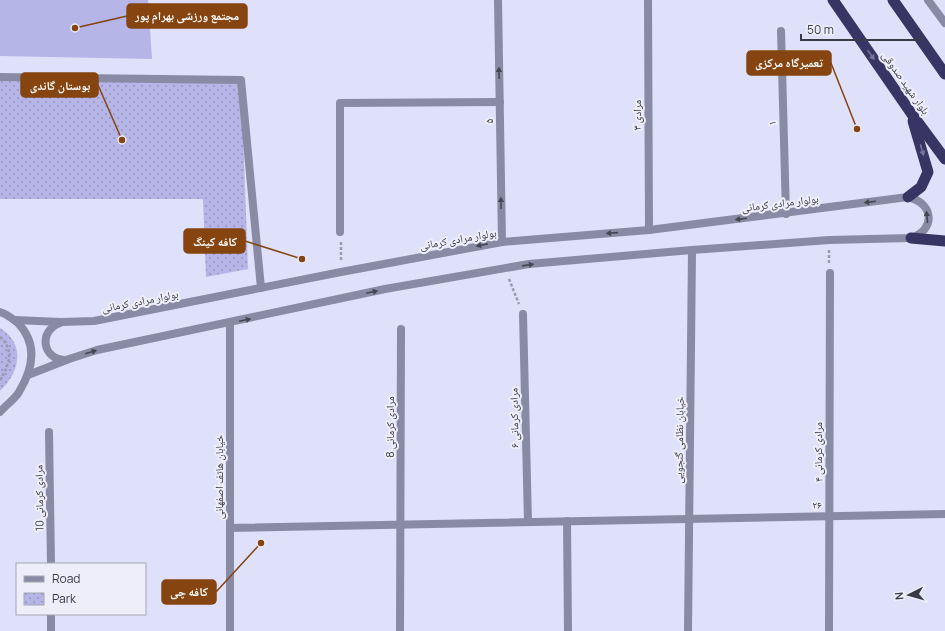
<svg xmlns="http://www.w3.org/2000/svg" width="945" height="631" font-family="Manrope,'Noto Naskh Arabic',sans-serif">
<defs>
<pattern id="park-dots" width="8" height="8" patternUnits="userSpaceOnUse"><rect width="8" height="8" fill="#b5b5e7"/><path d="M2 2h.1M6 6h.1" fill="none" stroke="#9494bd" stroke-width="1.8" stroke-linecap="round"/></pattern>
</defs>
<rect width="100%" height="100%" fill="#dfe0f9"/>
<g fill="url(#park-dots)">
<path d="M 0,80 L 241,80 L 248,269 L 206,277 L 203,199 L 0,199 Z"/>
<path d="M 0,328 C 26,344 20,372 0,391 Z"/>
</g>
<path fill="#b5b5e7" d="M 0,0 L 148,0 L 152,59 L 0,56 Z"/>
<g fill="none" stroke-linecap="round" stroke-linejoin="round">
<g stroke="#999aae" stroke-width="2.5" stroke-dasharray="3 2" stroke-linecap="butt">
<path d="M 341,242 L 341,261"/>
<path d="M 829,250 L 829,263"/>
<path d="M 509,279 L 519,304"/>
<path d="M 0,337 C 15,350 9,365 0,380"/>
</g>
<g stroke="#898aa4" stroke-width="8">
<path d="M 498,0 L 502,242"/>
<path d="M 648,0 L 649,230"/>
<path d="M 781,31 L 786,214"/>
<path d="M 0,77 L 241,80 L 261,288"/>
<path d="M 340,232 L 340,103 L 500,102"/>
<path d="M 523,314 L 528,522"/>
<path d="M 49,432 L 51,564"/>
<path d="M 567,521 L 568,631"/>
<path d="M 230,528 L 945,514"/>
<path d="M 51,614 L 51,631"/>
<path d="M 400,631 L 401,329"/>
<path d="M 829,631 L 830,273"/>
</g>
<g stroke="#898aa4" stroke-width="8">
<path d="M 928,0 L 945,23"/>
<path d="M 0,312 C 7,314 13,319 18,323 C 38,344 33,369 19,392 C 15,399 6,405 0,412"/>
<path d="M 15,320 L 61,322 L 94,321 L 341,272 L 502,242 L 649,230 L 908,197 C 934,203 936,230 911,238 L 829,240 L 692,250 L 529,264 L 385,289 L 97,350 L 69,359 L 28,375"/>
<path d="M 60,323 C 38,331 42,360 66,360"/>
<path d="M 230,631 L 230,323"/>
<path d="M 688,631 L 692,250"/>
</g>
<g stroke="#383463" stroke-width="11">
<path d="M 833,0 L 911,113 L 945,159"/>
<path d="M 893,0 L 945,74"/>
<path d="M 908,197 L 921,187 L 928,172 L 913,121"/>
<path d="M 911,238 L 945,241"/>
</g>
</g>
<defs><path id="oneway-solid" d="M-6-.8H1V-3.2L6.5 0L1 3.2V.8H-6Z"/></defs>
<g fill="#787598">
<use href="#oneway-solid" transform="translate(871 55) rotate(55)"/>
<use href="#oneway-solid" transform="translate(922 150) rotate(74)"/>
</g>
<g fill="#454654">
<use href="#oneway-solid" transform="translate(499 73) rotate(-91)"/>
<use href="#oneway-solid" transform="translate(870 202) rotate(173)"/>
<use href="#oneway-solid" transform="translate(501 203) rotate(-91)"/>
<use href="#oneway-solid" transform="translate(927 217) rotate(-95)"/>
<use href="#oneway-solid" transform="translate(741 219) rotate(173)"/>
<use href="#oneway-solid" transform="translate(612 233) rotate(176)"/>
<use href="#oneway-solid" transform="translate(482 245) rotate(169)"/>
<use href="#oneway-solid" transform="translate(528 265) rotate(-8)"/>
<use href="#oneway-solid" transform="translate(372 292) rotate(-12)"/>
<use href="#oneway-solid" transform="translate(245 320) rotate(-12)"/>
<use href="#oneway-solid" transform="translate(91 352) rotate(-17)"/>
</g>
<g text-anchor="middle" stroke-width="4" stroke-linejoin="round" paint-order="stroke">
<g font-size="11" fill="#393a46" stroke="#eeeefb">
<text transform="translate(906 83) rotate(55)" y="4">بلوار شهید صدوقی</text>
<text transform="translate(637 115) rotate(-90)" y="4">مرادی ۳</text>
<text transform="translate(489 121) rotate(-91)" y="4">۵</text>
<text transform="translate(772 123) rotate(-91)" y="4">۱</text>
<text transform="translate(780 203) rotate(-7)" y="4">بولوار مرادی کرمانی</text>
<text transform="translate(458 239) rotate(-10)" y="4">بولوار مرادی کرمانی</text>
<text transform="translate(140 301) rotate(-11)" y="4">بولوار مرادی کرمانی</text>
<text transform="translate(514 418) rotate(-91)" y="4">مرادی کرمانی ۶</text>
<text transform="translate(390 427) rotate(-90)" y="4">مرادی کرمانی 8</text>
<text transform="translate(679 440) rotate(-89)" y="4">خیابان نظامی گنجویی</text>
<text transform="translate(818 452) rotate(-90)" y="4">مرادی کرمانی ۴</text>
<text transform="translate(219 477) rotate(-90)" y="4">خیابان هاتف اصفهانی</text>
<text transform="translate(39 498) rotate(-91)" y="4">مرادی کرمانی 10</text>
<text transform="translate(817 505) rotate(-1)" y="4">۲۶</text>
</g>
</g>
<path fill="none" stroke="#854410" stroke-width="1.5" d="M75 28L127 16M857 129L831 63M122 140L98 85M302 259L245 241M261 543L216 592"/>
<g fill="#854410" stroke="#eeeefb" stroke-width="1.5">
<circle cx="75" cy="28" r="4"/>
<circle cx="857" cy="129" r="4"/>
<circle cx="122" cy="140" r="4"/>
<circle cx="302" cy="259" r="4"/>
<circle cx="261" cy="543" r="4"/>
</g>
<g fill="#854410" stroke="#854410" stroke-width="1.5">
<rect x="127" y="4" width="120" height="24" rx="4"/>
<rect x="747" y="51" width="84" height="24" rx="4"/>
<rect x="21" y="73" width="77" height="24" rx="4"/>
<rect x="184" y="229" width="61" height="24" rx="4"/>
<rect x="162" y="580" width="54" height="24" rx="4"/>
</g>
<g font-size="12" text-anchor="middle" font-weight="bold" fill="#fff">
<text x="187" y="20">مجتمع ورزشی بهرام پور</text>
<text x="789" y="67">تعمیرگاه مرکزی</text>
<text x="60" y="90">بوستان گاندی</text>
<text x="215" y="246">کافه کینگ</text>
<text x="189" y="596">کافه چی</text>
</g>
<rect x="16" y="563" width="130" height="52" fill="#eeeefb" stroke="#a6a6b3"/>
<rect x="24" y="576" width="20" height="6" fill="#898aa4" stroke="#a6a6b3"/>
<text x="52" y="583" font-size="12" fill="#393a46">Road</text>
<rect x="24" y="593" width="20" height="12" fill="url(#park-dots)" stroke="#a6a6b3"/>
<text x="52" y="603" font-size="12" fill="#393a46">Park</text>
<g transform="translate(909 595) rotate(264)" stroke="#eeeefb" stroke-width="3" paint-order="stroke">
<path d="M0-3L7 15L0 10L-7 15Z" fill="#393a46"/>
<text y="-6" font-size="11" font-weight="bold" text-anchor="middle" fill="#393a46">N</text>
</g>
<path d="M801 34v6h119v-6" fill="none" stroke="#393a46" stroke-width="2"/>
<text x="807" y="34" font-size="12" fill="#393a46" stroke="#eeeefb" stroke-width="3" paint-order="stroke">50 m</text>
</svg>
